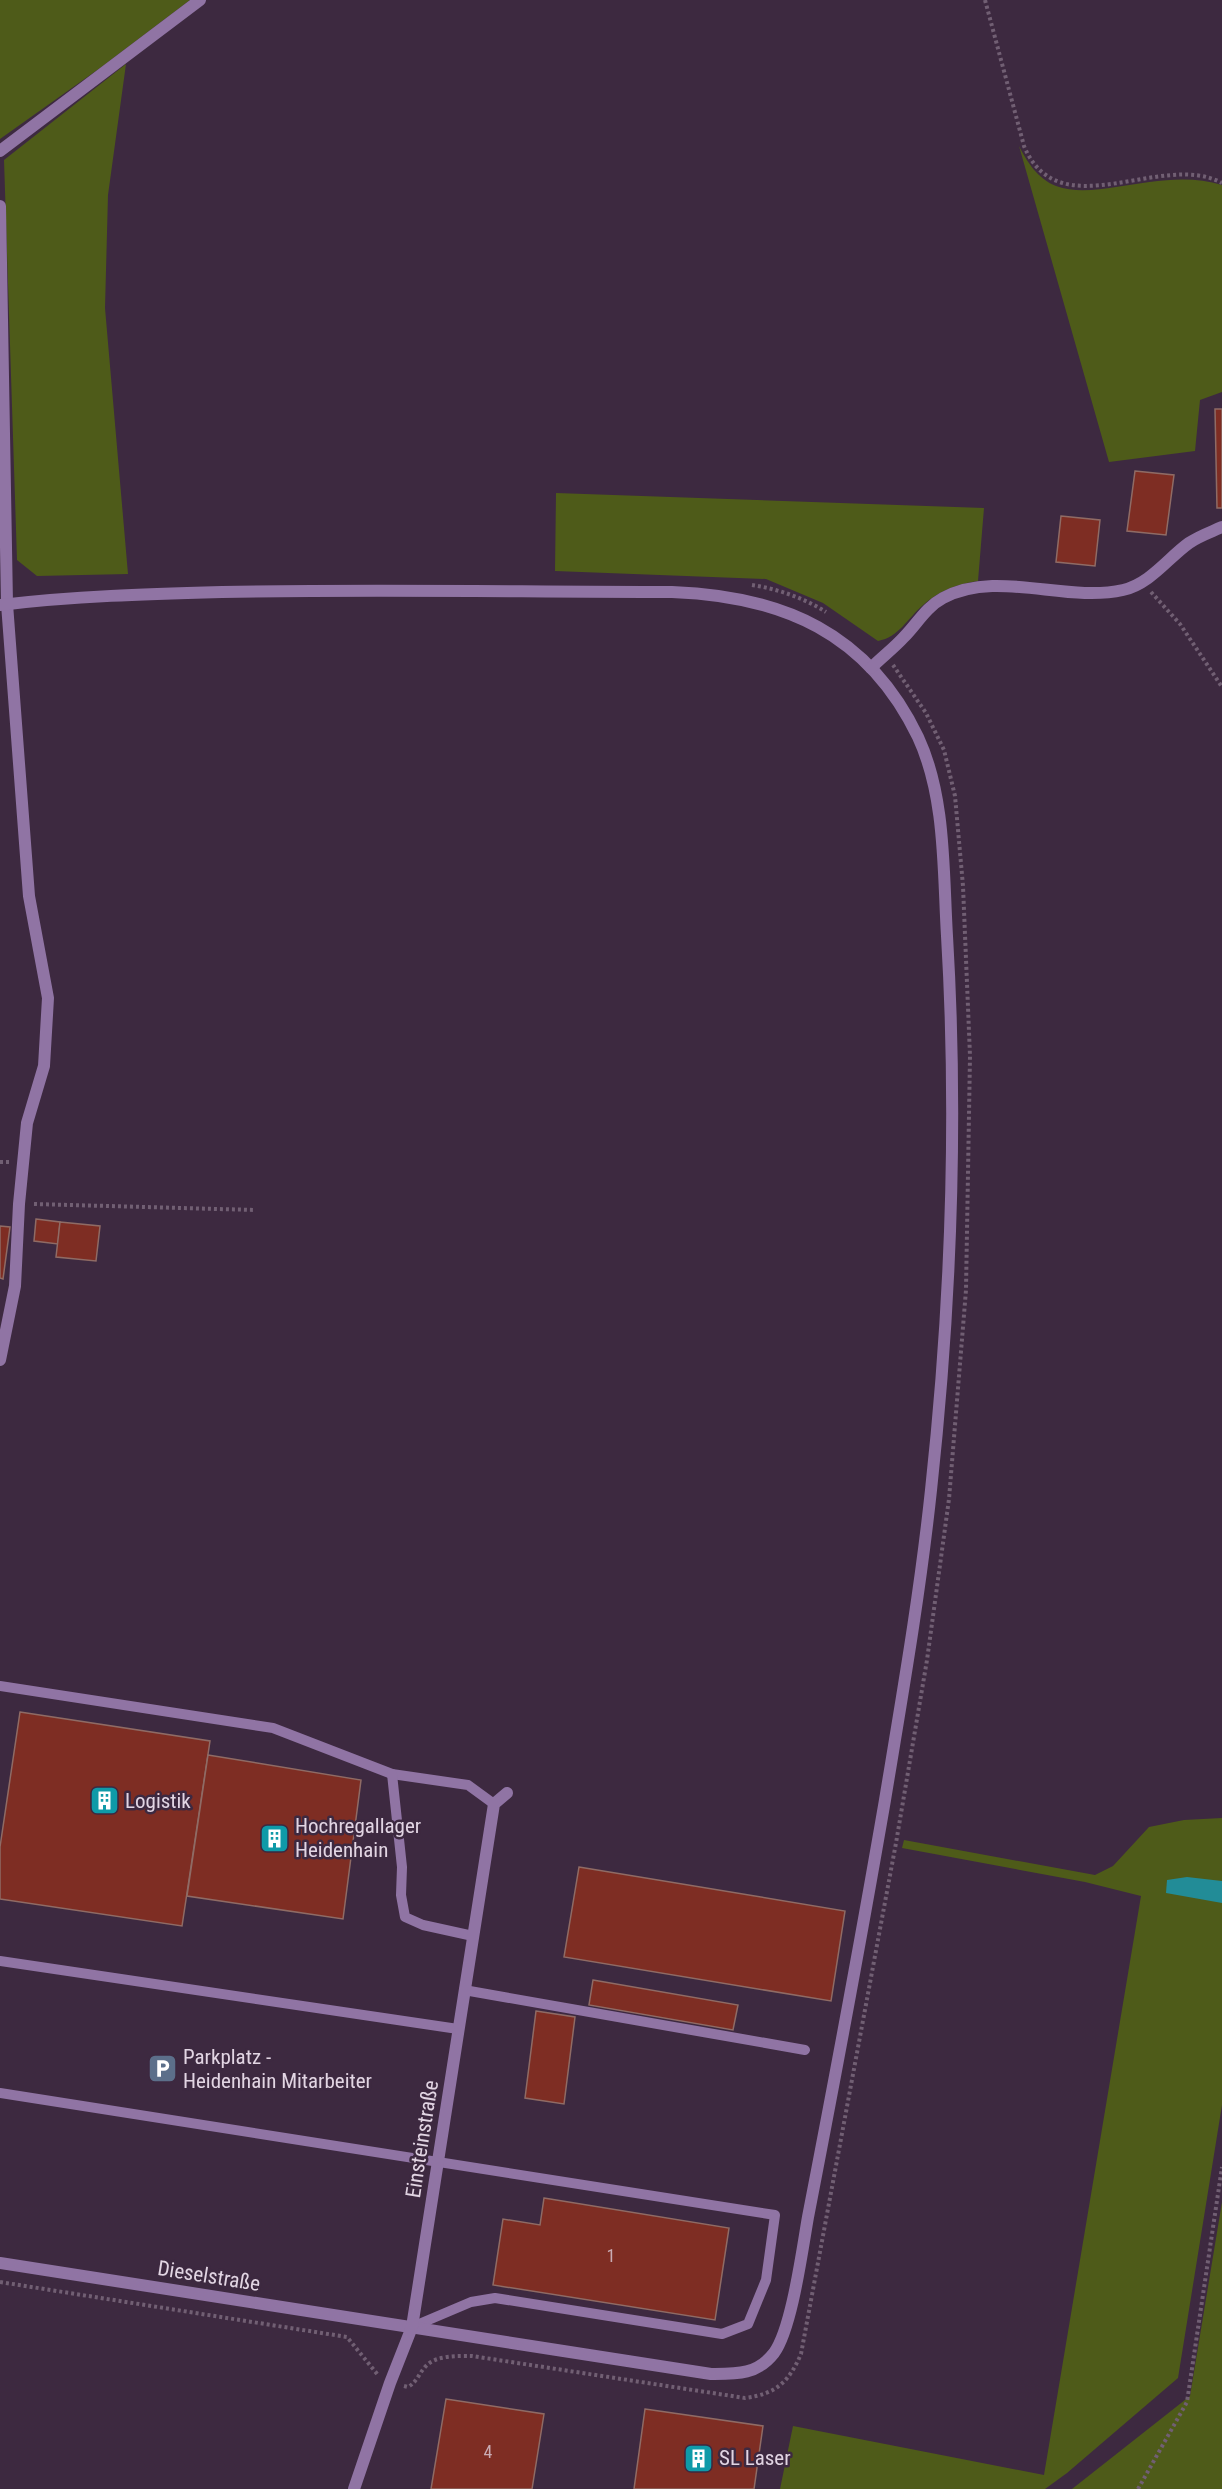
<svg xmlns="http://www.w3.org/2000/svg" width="1222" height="2489" font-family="'Roboto Condensed',sans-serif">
<rect width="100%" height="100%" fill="#3d2940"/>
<g fill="#4e5b19">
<path d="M 0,0 L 190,0 L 100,68 L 0,139 Z"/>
<path d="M 126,64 L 108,195 L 105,308 L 128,574 L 37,576 L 17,560 L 4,160 Z"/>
<path d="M 1019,146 C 1027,162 1038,179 1056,186 C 1075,193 1096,190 1116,187 C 1151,182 1187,174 1222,185 L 1222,392 L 1200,400 L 1195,451 L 1109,462 Z"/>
<path d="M 556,493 L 984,508 L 978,581 C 957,584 938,591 922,606 C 907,619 899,637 878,641 L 823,603 L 766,579 L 555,571 Z"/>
<path d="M 1222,1818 L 1222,2105 L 1178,2378 L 1067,2473 L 1045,2489 L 780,2489 L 793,2426 L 1044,2475 L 1141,1896 L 1085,1882 L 902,1848 L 904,1840 L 1095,1875 L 1113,1866 L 1149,1827 L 1184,1820 Z"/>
<path d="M 1222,2202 L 1222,2489 L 1072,2489 L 1190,2396 Z"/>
</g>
<path fill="#228c97" d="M 1187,1877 L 1222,1881 L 1222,1903 L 1166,1893 L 1167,1880 Z"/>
<g fill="#7e2d23" stroke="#8f6b65" stroke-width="1.5">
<path d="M 1215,409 L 1222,409 L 1222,508 L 1217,508 Z"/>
<path d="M 1135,471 L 1174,475 L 1166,535 L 1127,531 Z"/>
<path d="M 1061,516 L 1100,520 L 1095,566 L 1056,562 Z"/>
<path d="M 36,1219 L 60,1222 L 58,1244 L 34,1241 Z"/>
<path d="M 60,1222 L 100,1226 L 96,1261 L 56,1257 Z"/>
<path d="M 0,1226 L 10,1227 L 3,1279 L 0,1278 Z"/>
<path d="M 20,1712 L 210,1741 L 182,1926 L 0,1899 L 0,1847 Z"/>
<path d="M 208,1755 L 361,1780 L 343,1919 L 187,1896 Z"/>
<path d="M 579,1867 L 845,1911 L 831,2001 L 564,1957 Z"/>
<path d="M 593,1980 L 738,2005 L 733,2030 L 589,2005 Z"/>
<path d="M 536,2011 L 575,2017 L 564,2104 L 525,2098 Z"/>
<path d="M 544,2198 L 729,2228 L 715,2320 L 493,2285 L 503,2219 L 540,2225 Z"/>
<path d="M 446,2399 L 544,2414 L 532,2489 L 431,2489 Z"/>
<path d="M 645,2409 L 763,2426 L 754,2489 L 634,2489 Z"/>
</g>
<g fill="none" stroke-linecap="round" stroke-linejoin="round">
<g stroke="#715f73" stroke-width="4" stroke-dasharray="3 3" stroke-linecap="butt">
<path d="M 985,0 L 1024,146 C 1059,230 1162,150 1222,183"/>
<path d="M 752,585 C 778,589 804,598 826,612"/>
<path d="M 1151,592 L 1180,624 L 1222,687"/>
<path d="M 0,1162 L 10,1162"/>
<path d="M 34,1204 L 255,1210"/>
<path d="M 0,2282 L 347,2337 L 378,2375"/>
<path d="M 404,2386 L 408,2387 C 417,2382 419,2373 426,2366 C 436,2355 458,2356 472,2356 L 745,2398 C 776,2394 789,2382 801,2354 L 896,1843 L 927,1660 L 949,1499 L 966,1290 L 970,1056 L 963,886 L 955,796 L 944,750 L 926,713 L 893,665"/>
<path d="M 1138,2489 L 1187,2402 L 1222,2167"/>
</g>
<g stroke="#9074a4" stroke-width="10">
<path d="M 0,1686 L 273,1728 L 392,1774 L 468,1785 L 494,1804"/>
<path d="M 392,1774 L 402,1867 L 401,1895 L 405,1917 L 423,1925 L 473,1936"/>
<path d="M 0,1961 L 458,2029"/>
<path d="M 464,1990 L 805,2050"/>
<path d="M 0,2093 L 775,2215 L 766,2280 L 748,2324 L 722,2334 L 495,2298 L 471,2302 L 412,2327"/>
</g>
<g stroke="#9074a4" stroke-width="12">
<path d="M 0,151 L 200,0"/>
<path d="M 0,206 L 7,604 L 29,896 L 48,998 L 44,1066 L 27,1123 L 19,1204 L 15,1286 L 0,1360"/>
<path d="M 0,605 C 74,596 148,594 222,592 C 372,589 522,592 672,592 C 783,596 868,633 918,737 C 946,797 943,871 947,936 C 958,1120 951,1306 931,1490 C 920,1594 902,1697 885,1800 C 861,1939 835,2078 808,2217 C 802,2251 792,2328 774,2353 C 757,2375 736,2374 711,2374 L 0,2263"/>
<path d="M 871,668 C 882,657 894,648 904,637 C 917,624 926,607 943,598 C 997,569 1065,603 1123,590 C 1150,584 1168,558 1189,543 C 1199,536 1211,532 1222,527"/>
<path d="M 354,2489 L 390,2383 L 412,2327 L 494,1804 L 507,1793"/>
</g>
</g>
<defs>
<symbol id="building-square" viewBox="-11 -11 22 22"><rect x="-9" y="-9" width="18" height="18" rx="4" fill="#0f9aa8" stroke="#3d2940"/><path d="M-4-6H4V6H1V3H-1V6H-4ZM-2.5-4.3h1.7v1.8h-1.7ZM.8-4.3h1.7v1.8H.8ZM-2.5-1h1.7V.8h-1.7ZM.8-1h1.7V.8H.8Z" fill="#fff"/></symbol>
<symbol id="parking-square" viewBox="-11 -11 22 22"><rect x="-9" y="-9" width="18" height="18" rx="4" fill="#5c6f8a" stroke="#3d2940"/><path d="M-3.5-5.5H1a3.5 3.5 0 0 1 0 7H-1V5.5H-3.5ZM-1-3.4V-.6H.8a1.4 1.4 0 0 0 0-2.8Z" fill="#fff"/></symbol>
</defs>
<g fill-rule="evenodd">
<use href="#building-square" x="88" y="1784" width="33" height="33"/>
<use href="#building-square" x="258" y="1822" width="33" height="33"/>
<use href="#parking-square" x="146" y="2052" width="33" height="33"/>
<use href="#building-square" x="682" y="2442" width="33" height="33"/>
</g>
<g text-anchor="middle" stroke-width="5" stroke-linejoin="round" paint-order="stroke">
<g font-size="18" fill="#c9abb3">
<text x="611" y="2262">1</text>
<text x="488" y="2458">4</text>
</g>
<g font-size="21" fill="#e2d5e3" stroke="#3d2940" text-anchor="start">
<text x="125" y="1808">Logistik</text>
<text x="295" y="1833">Hochregallager<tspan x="295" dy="24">Heidenhain</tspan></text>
<text x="183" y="2064">Parkplatz -<tspan x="183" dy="24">Heidenhain Mitarbeiter</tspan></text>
<text x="719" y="2465">SL Laser</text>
</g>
<g font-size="21" fill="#e2d5e3" stroke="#3d2940">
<text transform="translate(422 2139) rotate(-81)" y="7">Einsteinstraße</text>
<text transform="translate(209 2276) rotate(9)" y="7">Dieselstraße</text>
</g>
</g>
</svg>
